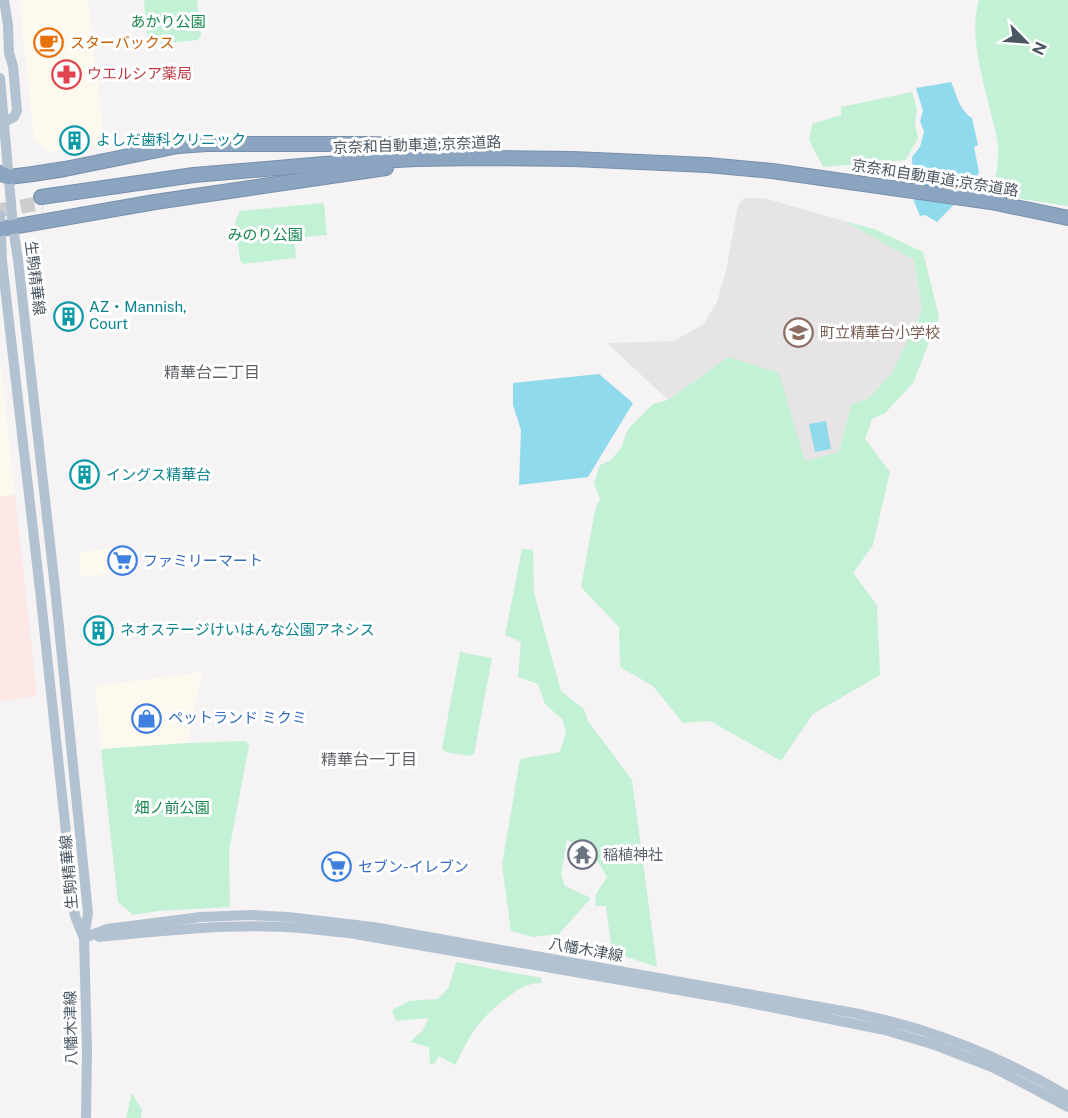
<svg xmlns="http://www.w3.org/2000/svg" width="1068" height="1118" font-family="'Public Sans','Noto Sans JP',sans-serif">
<rect width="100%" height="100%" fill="#f5f3f3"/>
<g fill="#fdf9ef">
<path d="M 19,0 L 88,0 L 104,138 L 99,144 L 48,152 L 34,140 Z"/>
<path d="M 0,358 L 15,495 L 0,497 Z"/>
<path d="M 123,547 L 126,572 L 81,577 L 79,552 Z"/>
<path d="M 202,672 L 188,743 L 101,749 L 95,686 Z"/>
</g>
<path fill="#e6e4e5" d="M 744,198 L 764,198 L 844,221 L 914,260 L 922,310 L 892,373 L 868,399 L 851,405 L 839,452 L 805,461 L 728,357 L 668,400 L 607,343 L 673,341 L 703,325 L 717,302 L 726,271 L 738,205 Z"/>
<path fill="#fce8e6" d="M 15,495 L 37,696 L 0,701 L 0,497 Z"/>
<g fill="#c3f1d5">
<path d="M 144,0 L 197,0 L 201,36 L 198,40 L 148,45 Z"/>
<path d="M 979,0 L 1068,0 L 1068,206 L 991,194 C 996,177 999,163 998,145 C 991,101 966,43 979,0 Z"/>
<path d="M 912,92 L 917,109 L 915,124 L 918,138 L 906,160 L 823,167 L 809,140 L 812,124 L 841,115 L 841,107 Z"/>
<path d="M 322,203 L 324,205 L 327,235 L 294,238 L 296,258 L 243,264 L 240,260 L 235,221 L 240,211 Z"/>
<path d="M 844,221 L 874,229 L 923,252 L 939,317 L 913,383 L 885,413 L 872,419 L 865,439 L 890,472 L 873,545 L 853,573 L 877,605 L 880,675 L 813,714 L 781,761 L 710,721 L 683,723 L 653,686 L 620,667 L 619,627 L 581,587 L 595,510 L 600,499 L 594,483 L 600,465 L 611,460 L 621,448 L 628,429 L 653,404 L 668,400 L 728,357 L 779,373 L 805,461 L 839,452 L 851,405 L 868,399 L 892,373 L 922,310 L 914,260 Z"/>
<path d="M 522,549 L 533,550 L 534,593 L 561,691 L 584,709 L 588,721 L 632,780 L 657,967 L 612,952 L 606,906 L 595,906 L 596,894 L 607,877 L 592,852 L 567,840 L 561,875 L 565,886 L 591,898 L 559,934 L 533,937 L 511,931 L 502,865 L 520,759 L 560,752 L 566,731 L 562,719 L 545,704 L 538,684 L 518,677 L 521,642 L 505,635 Z"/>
<path d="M 460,652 L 492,658 L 474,754 L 470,756 L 445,752 L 442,748 Z"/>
<path d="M 246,741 L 249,745 L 229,851 L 230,907 L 158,911 L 133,915 L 118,902 L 101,749 L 188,743 Z"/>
<path d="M 456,962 L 541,978 L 542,983 C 528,983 520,988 509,996 C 491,1009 479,1022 468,1040 C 463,1049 460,1057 455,1065 L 439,1056 L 434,1064 L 430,1064 L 429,1047 L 410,1042 L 422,1031 L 429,1018 L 396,1021 L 392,1010 L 409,1001 L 438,999 L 449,987 Z"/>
<path d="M 132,1093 L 142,1110 L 141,1118 L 126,1118 Z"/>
</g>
<g fill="#90daee">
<path d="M 951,82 C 957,95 959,110 972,118 L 978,145 L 974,147 L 979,172 L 972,186 L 937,222 L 925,215 L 920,216 L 914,201 L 912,157 L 920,147 L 924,132 L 920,121 L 923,111 L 916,88 Z"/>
<path d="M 599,374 L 633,403 L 588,477 L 519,485 L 521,430 L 513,405 L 513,383 Z"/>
<path d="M 826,421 L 831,449 L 815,452 L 809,424 Z"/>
</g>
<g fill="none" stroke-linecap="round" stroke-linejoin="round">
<path stroke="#caccce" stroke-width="14" stroke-dasharray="14 7" stroke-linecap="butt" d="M 0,210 L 42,203"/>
<defs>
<g id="motorway">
<path d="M 0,173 L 9,177 L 33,174 L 65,169 L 178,146 L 207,144 L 370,144 L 401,145 L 467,151"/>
<path d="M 41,197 L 194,175 L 324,164 L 416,159 L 481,158 L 573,159 L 707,165 L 772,171 L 991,202 L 1068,218"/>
<path d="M 0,229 L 155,202 L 386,168"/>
</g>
</defs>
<use href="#motorway" stroke="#7690ad" stroke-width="16"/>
<g stroke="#b3c2d1" stroke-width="10">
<path d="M 0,78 L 13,227 L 18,260 L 55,588 L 88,913 L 84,938 L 87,1050 L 86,1118"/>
<path d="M 4,122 L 14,117 L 17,111 L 13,66 L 9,53 L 8,25 L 4,0"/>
<path d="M 0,215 L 2,261 L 40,590 L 75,916 L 84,938"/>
<path d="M 99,937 C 160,931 223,924 284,927 C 306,928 328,931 349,933 L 730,999 L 885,1030 L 935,1045 L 992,1067 L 1029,1086 L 1068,1107"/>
<path d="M 84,938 L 107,929 L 201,917 L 251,915 L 288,917 L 373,927 L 854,1013 C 877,1018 899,1023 921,1030 C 972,1046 1022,1069 1068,1096"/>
</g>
<use href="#motorway" stroke="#8ba5c1" stroke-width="14"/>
</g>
<defs>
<symbol id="cafe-ring" viewBox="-11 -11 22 22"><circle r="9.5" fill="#fff" stroke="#e8710a" stroke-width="1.5"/><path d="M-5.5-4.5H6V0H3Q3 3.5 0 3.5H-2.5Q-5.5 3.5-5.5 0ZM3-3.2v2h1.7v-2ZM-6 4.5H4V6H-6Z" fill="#e8710a"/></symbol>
<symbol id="pharmacy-ring" viewBox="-11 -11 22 22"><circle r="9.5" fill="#fff" stroke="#e0444e" stroke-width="1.5"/><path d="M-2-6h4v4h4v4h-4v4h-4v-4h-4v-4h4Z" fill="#e0444e"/></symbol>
<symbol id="building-ring" viewBox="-11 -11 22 22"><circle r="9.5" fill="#fff" stroke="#0f9aa8" stroke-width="1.5"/><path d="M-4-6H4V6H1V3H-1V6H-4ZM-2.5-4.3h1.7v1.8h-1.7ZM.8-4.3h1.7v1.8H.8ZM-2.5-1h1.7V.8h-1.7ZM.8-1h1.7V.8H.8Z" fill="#0f9aa8"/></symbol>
<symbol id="school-ring" viewBox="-11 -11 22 22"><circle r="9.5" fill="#fff" stroke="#8d6e63" stroke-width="1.5"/><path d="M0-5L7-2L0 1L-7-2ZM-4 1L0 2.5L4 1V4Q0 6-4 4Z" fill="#8d6e63"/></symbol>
<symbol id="supermarket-ring" viewBox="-11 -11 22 22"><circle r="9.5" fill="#fff" stroke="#3f7fe0" stroke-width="1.5"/><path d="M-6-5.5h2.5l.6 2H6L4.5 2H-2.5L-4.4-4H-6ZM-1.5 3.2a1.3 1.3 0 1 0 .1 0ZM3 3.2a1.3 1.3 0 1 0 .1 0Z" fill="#3f7fe0"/></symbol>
<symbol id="shop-ring" viewBox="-11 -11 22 22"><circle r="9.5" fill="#fff" stroke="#3f7fe0" stroke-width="1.5"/><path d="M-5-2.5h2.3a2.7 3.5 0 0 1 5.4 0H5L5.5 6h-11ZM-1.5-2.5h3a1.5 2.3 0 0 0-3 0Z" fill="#3f7fe0"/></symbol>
<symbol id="temple-ring" viewBox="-11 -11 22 22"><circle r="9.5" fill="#fff" stroke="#6b7280" stroke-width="1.5"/><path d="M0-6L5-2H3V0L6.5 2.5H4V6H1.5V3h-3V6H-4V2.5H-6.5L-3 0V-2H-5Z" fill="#6b7280"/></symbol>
</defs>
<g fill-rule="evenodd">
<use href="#cafe-ring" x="32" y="26" width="33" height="33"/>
<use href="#pharmacy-ring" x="50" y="58" width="33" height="33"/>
<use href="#building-ring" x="58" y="124" width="33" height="33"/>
<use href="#building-ring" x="52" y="300" width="33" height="33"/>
<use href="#school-ring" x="782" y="316" width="33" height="33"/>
<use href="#building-ring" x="68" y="458" width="33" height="33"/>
<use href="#supermarket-ring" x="106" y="544" width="33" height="33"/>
<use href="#building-ring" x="82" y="614" width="33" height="33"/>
<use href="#shop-ring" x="130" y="702" width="33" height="33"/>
<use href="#temple-ring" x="566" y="838" width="33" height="33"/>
<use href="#supermarket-ring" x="320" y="850" width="33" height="33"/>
</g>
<g text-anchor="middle" stroke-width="6" stroke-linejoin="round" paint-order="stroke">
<g font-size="15" fill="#17864f" stroke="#fff">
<text x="168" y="27">あかり公園</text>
<text x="265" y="240">みのり公園</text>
<text x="172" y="813">畑ノ前公園</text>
</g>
<g font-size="15" fill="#c56008" stroke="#fff" text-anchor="start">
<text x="70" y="48">スターバックス</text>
</g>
<g font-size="15" fill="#be3a42" stroke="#fff" text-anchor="start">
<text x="87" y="79">ウエルシア薬局</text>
</g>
<g font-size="15" fill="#0d838f" stroke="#fff" text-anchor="start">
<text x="96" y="145">よしだ歯科クリニック</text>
<text x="89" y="312">AZ・Mannish,<tspan x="89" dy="17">Court</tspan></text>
<text x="106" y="480">イングス精華台</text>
<text x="120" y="635">ネオステージけいはんな公園アネシス</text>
</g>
<g font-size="15" fill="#4a5661" stroke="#fff">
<text transform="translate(417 145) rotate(-2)" y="5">京奈和自動車道;京奈道路</text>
<text transform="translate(935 178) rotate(9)" y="5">京奈和自動車道;京奈道路</text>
<text transform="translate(35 278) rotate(83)" y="5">生駒精華線</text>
<text transform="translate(69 872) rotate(-95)" y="5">生駒精華線</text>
<text transform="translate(586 950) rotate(10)" y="5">八幡木津線</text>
<text transform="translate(71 1028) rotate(-91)" y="5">八幡木津線</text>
</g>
<g font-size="15" fill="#785e54" stroke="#fff" text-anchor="start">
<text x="820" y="338">町立精華台小学校</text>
</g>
<g font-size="15" fill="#366cbe" stroke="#fff" text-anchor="start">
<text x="143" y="566">ファミリーマート</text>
<text x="168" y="723">ペットランド ミクミ</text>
<text x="358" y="872">セブン-イレブン</text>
</g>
<g font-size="15" fill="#5b616d" stroke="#fff" text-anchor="start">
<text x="603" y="860">稲植神社</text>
</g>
<g font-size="16" fill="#5f6368" stroke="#fff">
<text x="212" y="378">精華台二丁目</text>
<text x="369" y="765">精華台一丁目</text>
</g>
</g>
<g transform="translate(1026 42) rotate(115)" stroke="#ffffff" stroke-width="4.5" paint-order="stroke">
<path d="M0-4.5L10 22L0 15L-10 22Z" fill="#4a5661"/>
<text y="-9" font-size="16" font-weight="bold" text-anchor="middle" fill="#4a5661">N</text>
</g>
</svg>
